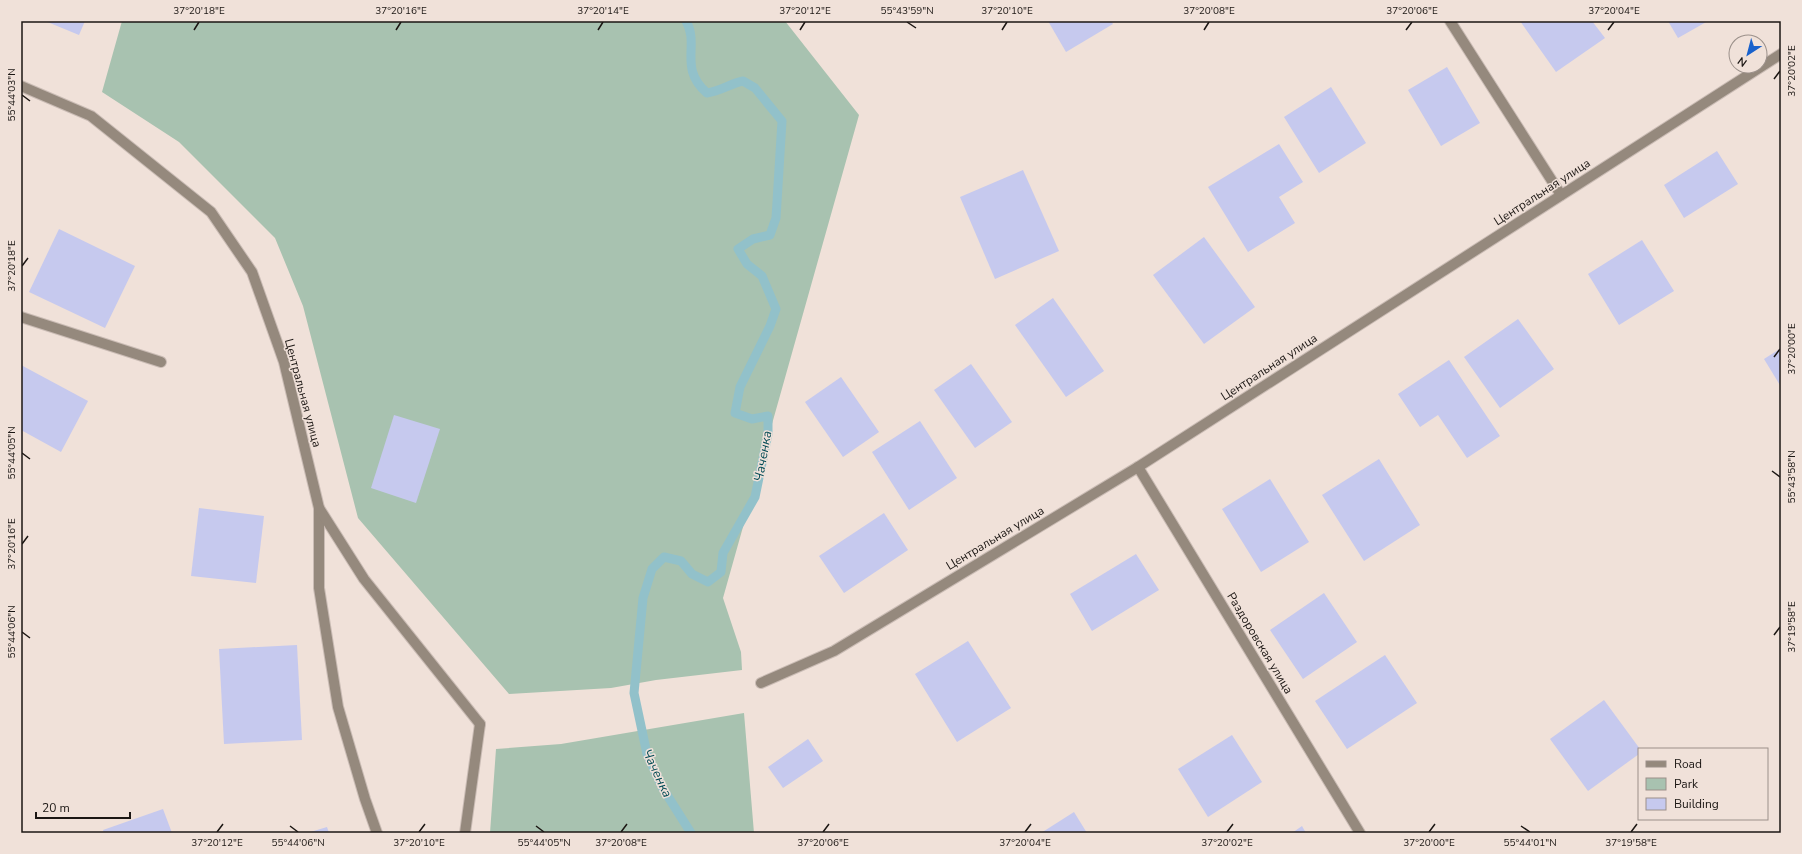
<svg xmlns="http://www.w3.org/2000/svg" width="1802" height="854" font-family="'Nunito Sans',sans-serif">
<rect width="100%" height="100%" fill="#f0e1d9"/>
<g fill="#a8c2b0">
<path d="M 122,21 L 785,21 L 859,115 L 723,598 L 741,652 L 742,670 L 656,680 L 611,688 L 509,694 L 358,518 L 303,306 L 275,238 L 179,142 L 102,92 Z"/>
<path d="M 744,713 L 754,833 L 490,833 L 496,749 L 561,744 Z"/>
</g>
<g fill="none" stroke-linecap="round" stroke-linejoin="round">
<path stroke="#92c1ca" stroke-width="9" d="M 686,21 C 700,45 678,68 707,93 C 721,91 729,84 743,81 L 755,88 L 782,121 L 776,218 L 770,235 L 753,239 L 738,249 L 747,264 L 762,276 L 776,309 L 770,326 L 740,387 L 735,413 L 752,419 L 768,416 L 768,434 L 755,497 L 723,553 L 721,572 L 708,582 L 692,574 L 681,561 L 664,557 L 652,569 L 643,598 L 634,693 L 647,754 L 662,787 L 691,833"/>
</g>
<g fill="#c6c9ee">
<path d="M 45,21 L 85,21 L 79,35 Z"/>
<path d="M 1048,21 L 1111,21 L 1113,24 L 1066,52 Z"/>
<path d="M 1520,21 L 1592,21 L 1605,38 L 1556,72 Z"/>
<path d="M 1668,21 L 1708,21 L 1678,38 Z"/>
<path d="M 1447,67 L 1480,123 L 1441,146 L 1408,90 Z"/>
<path d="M 1331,87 L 1366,143 L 1319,173 L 1284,117 Z"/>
<path d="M 1279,144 L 1303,182 L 1279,197 L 1295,223 L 1248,252 L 1208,187 Z"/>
<path d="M 1717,151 L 1738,184 L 1684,218 L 1664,185 Z"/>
<path d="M 1023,170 L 1059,251 L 995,279 L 960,197 Z"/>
<path d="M 59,229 L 135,266 L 105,328 L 29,292 Z"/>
<path d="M 1204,237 L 1255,307 L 1204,344 L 1153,275 Z"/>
<path d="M 1642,240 L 1674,291 L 1619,325 L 1588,274 Z"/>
<path d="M 1053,298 L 1104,371 L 1066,397 L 1015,325 Z"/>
<path d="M 1518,319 L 1554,369 L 1500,408 L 1464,357 Z"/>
<path d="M 1781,348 L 1781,387 L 1764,359 Z"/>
<path d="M 1449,360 L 1500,436 L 1467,458 L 1438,415 L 1420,427 L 1398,394 Z"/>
<path d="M 971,364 L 1012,422 L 975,448 L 934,390 Z"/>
<path d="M 21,365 L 88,401 L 61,452 L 21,430 Z"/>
<path d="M 841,377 L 879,432 L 843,457 L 805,402 Z"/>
<path d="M 394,415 L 440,429 L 416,503 L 371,488 Z"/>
<path d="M 920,421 L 957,478 L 909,510 L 872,452 Z"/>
<path d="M 1379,459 L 1420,525 L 1364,561 L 1322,495 Z"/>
<path d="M 1270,479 L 1309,542 L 1261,572 L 1222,509 Z"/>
<path d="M 199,508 L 264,516 L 256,583 L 191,576 Z"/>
<path d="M 884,513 L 908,550 L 844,593 L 819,556 Z"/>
<path d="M 1136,554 L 1159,590 L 1092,631 L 1070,594 Z"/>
<path d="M 1324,593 L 1357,642 L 1303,679 L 1270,630 Z"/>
<path d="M 968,641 L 1011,708 L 957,742 L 915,674 Z"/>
<path d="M 297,645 L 302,740 L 224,744 L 219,649 Z"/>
<path d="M 1385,655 L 1417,703 L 1347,749 L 1315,701 Z"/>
<path d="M 1604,700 L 1640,749 L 1639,754 L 1588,791 L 1550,739 Z"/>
<path d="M 1232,735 L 1262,782 L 1208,817 L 1178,769 Z"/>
<path d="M 808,739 L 823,761 L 783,788 L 768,767 Z"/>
<path d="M 163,809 L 172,833 L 104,833 L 103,830 Z"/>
<path d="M 1074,812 L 1087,833 L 1041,833 Z"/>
<path d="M 1302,826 L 1306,833 L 1292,833 Z"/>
<path d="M 327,827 L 329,833 L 307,833 Z"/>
</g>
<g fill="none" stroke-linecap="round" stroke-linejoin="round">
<defs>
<g id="service">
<path d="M 1450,21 L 1561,195"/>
<path d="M 319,508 L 319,588 L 338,707 L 365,799 L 377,833"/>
<path d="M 465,833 L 480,724"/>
</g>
<g id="minor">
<path d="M 21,317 L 161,362"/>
<path d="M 1138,467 L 1360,833"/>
</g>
<g id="tertiary">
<path d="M 21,86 L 91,116 L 211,212 L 252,272 L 284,362 L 319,508 L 364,579 L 480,724"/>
<path d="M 761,683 L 834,651 L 1138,467 L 1781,54"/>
</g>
</defs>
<use href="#service" stroke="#cabcb5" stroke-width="12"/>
<use href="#minor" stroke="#cabcb5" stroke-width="12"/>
<use href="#tertiary" stroke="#cabcb5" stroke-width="12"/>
<use href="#service" stroke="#95897d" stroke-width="10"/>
<use href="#minor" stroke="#95897d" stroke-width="10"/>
<use href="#tertiary" stroke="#95897d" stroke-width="10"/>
</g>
<path fill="none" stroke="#1b1613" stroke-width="1.5" d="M 907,22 L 916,28M 194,30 L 199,22M 396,30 L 401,22M 598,30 L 603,22M 800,30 L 805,22M 1002,30 L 1007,22M 1204,30 L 1209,22M 1406,30 L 1412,22M 1608,30 L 1614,22M 1774,79 L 1780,71M 22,95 L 30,101M 22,266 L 28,258M 1774,357 L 1780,349M 22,453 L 30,459M 1772,471 L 1780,477M 22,544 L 28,536M 22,632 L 30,638M 1774,635 L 1780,627M 290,826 L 298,832M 536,826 L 544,832M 1521,826 L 1530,832M 217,832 L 223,824M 419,832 L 425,824M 621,832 L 627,824M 823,832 L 829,824M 1025,832 L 1031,824M 1227,832 L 1233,824M 1429,832 L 1435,824M 1631,832 L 1637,824"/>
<g text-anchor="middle" stroke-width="3" stroke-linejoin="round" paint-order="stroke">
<g font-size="12" fill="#1b1613" stroke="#f0e1d9">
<text transform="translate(1542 192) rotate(-33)" y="4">Центральная улица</text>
<text transform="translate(1269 367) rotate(-33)" y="4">Центральная улица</text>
<text transform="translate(303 393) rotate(75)" y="4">Центральная улица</text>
<text transform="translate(995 538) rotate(-31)" y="4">Центральная улица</text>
<text transform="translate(1260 643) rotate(59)" y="4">Раздоровская улица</text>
</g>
<g font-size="13" font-style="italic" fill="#024b55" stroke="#f0e1d9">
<text transform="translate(762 456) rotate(-80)" y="5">Чаченка</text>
<text transform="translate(658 773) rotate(65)" y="5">Чаченка</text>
</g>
</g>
<rect width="1802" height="854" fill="none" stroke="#f0e1d9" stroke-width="44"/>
<rect x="1638" y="748" width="130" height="72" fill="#f0e1d9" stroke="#9b908a"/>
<rect x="1646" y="761" width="20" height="6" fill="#95897d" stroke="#9b908a"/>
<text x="1674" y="768" font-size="12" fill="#1b1613">Road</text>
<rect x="1646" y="778" width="20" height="12" fill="#a8c2b0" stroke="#9b908a"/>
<text x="1674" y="788" font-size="12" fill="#1b1613">Park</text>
<rect x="1646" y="798" width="20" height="12" fill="#c6c9ee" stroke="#9b908a"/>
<text x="1674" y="808" font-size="12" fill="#1b1613">Building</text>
<g transform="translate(1748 54) rotate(216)"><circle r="19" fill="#f0e1d9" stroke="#9b908a"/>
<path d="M0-3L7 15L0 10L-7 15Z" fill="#1861cc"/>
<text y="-6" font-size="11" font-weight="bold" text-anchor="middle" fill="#1b1613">N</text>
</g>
<path d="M36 812v6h94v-6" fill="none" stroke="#1b1613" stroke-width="2"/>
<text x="42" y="812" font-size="12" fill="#1b1613" stroke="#f0e1d9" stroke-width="3" paint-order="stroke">20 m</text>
<rect x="22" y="22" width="1758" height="810" fill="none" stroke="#1b1613" stroke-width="1.5"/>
<g font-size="10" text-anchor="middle" fill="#1b1613">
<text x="199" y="14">37°20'18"E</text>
<text x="401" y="14">37°20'16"E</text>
<text x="603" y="14">37°20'14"E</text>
<text x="805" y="14">37°20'12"E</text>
<text x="907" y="14">55°43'59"N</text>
<text x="1007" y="14">37°20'10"E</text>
<text x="1209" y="14">37°20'08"E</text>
<text x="1412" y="14">37°20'06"E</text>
<text x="1614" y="14">37°20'04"E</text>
<text transform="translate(1791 71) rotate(-90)" y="4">37°20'02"E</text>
<text transform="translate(11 95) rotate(-90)" y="4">55°44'03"N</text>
<text transform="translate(11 266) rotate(-90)" y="4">37°20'18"E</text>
<text transform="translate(1791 349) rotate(-90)" y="4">37°20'00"E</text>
<text transform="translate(11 453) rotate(-90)" y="4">55°44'05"N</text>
<text transform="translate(1791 477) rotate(-90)" y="4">55°43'58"N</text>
<text transform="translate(11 544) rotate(-90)" y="4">37°20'16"E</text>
<text transform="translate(1791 627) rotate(-90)" y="4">37°19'58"E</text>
<text transform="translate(11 632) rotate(-90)" y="4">55°44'06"N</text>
<text x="217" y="846">37°20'12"E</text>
<text x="298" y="846">55°44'06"N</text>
<text x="419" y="846">37°20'10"E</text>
<text x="544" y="846">55°44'05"N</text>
<text x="621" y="846">37°20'08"E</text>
<text x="823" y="846">37°20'06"E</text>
<text x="1025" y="846">37°20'04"E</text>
<text x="1227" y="846">37°20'02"E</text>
<text x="1429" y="846">37°20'00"E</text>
<text x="1530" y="846">55°44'01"N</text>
<text x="1631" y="846">37°19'58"E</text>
</g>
</svg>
